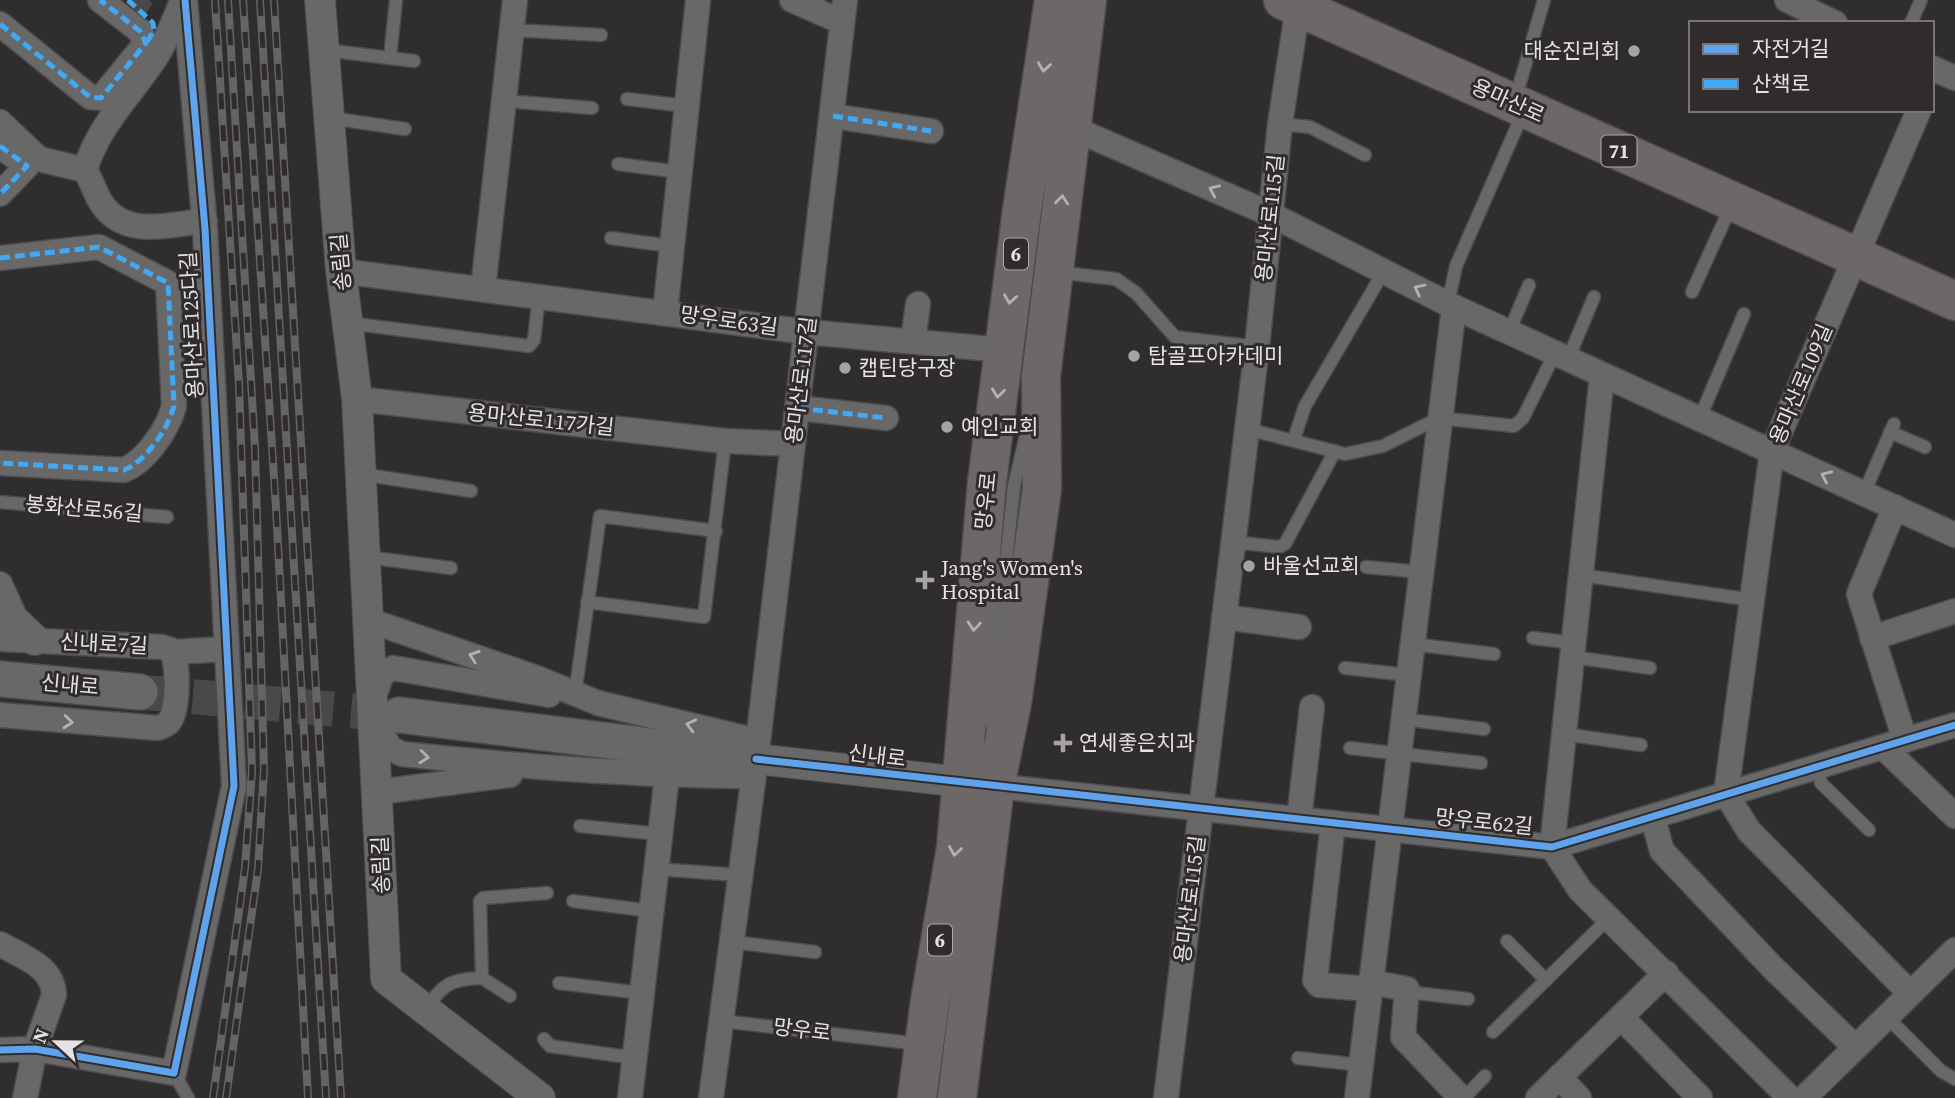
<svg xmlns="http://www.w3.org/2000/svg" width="1955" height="1098" font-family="'Source Serif 4','Noto Sans KR',serif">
<rect width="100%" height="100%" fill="#2f2d2e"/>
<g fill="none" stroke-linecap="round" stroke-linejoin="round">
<path stroke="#4a4849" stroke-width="24" stroke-dasharray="24 12" stroke-linecap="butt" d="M 128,0 L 146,13"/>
<path stroke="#4a4849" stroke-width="35" stroke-dasharray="35 18" stroke-linecap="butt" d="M 140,692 L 399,715"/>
<defs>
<g id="service">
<path d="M 1911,23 L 1921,0"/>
<path d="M 511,30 L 601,35"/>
<path d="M 325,50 L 414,61"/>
<path d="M 390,58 L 396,0"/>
<path d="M 627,99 L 686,106"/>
<path d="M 1515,100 L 1544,0"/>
<path d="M 504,101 L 592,108"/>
<path d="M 330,118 L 405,129"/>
<path d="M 1280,124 L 1310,127 L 1365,155"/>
<path d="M 618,164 L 679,172"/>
<path d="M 611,238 L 670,246"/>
<path d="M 1056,272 L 1116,279 L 1136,293 L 1175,337 L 1257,347"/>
<path d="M 1692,292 L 1731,206"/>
<path d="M 1448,304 L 1456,266 L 1523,113"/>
<path d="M 348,323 L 529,346 L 534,340 L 539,296"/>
<path d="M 1509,332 L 1529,285"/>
<path d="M 1568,359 L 1594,297"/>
<path d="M 1699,420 L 1744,314"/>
<path d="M 1247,429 L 1345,454 L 1383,446 L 1439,418 L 1514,426 L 1523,418 L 1555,353"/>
<path d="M 1890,432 L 1925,447"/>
<path d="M 1294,439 L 1305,406 L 1384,271"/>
<path d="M 361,474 L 471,491"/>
<path d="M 1864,493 L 1894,424"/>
<path d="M 0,502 L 167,517"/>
<path d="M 1233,542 L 1279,547 L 1285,544 L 1335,451"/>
<path d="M 366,557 L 451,568"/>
<path d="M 1366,567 L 1421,572"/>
<path d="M 1581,575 L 1752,600"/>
<path d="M 587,602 L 704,617 L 725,441"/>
<path d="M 1533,638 L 1574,643"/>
<path d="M 1412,644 L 1494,654"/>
<path d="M 1573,657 L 1650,668"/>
<path d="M 1345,668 L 1408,675"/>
<path d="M 575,694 L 600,516 L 716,531"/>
<path d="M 1402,719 L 1484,729"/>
<path d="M 992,726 L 991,702 L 1014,486 L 1026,435"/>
<path d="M 1564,734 L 1641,745"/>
<path d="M 1350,748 L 1481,763"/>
<path d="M 1818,767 L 1821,783 L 1869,830"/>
<path d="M 580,826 L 659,834"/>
<path d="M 655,869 L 740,875"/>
<path d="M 573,901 L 651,911"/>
<path d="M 1507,941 L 1546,980"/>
<path d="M 732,942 L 815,952"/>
<path d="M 482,978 L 510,996"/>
<path d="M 559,983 L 641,993"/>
<path d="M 1407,992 L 1468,999"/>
<path d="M 425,1009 C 444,984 450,979 482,978 L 480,901 L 483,898 L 547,893"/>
<path d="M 1886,1016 L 1941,1071 L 1955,1079"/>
<path d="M 722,1021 L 919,1044"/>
<path d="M 1493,1032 L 1609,918"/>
<path d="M 544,1039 L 550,1046 L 635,1058"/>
<path d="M 1298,1058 L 1361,1065"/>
<path d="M 174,1073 L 188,1098"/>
<path d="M 1464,1098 L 1485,1076"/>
</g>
<g id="minor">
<path d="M 792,0 L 842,22"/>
<path d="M 1787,0 L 1835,23"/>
<path d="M 0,24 L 90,97 L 101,98 L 146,43 L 140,31 L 100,0"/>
<path d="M 1932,68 L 1955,78"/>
<path d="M 833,116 L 931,131"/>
<path d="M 0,122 L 39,159 L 85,170 C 92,181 95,194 102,204 C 126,239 169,224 205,221"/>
<path d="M 1070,127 L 1270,214 L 1454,307 L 1955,535"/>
<path d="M 0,146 L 27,166 L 0,194"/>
<path d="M 85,170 C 98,126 129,97 154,60 C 166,42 174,21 182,1"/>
<path d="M 0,258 L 99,247 L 168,283 L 174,406 C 168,429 146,461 124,470 L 0,463"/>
<path d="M 341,271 L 807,332 L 1003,350"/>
<path d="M 483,289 L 515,0"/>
<path d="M 665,313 L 698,0"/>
<path d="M 913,341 L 918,304"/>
<path d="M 1602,375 L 1552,847 L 1580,890 L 1790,1098"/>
<path d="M 357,399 L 725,441 L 793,444"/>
<path d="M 798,408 L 886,418"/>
<path d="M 1895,507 L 1859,594 L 1905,740"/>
<path d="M 0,584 L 18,624"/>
<path d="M 1224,617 L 1299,627"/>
<path d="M 368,620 L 537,678 L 598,703 L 757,741"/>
<path d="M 1872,638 L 1955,611"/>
<path d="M 0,639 L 162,647 L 171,650 C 179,661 179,713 168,723 C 167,724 159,728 158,728 L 0,715"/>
<path d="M 173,652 L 225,649"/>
<path d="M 373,699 L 382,674 L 393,668 L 549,695"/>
<path d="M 374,720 L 390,748 L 402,754 C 519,766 635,776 753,776"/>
<path d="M 1883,747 L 1955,816"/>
<path d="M 995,786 L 1552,847 L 1955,725"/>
<path d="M 378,792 L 510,775"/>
<path d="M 1299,819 L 1312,707"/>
<path d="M 1653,819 L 1662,851 L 1773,968 L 1855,1047"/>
<path d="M 1333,823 L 1315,980 L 1319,985 L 1370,989"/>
<path d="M 0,944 C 23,957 53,966 54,995 L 35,1049 L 25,1098"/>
<path d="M 1370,982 L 1407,989 L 1403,1037 L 1461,1098"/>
<path d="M 1910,993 L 1749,831 L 1726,794 L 1772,451 L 1919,110"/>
<path d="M 1621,1017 L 1700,1098"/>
<path d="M 0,1050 L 35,1049 L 174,1073 L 234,786 L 205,229 L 185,0"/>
<path d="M 1559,1077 L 1579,1098"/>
<path d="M 630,1098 L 667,776"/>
<path d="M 711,1098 L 756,759 L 845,0"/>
<path d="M 1166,1098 L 1257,347 L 1280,124 L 1299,0"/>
<path d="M 1357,1098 L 1454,307"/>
<path d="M 1538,1098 L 1666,973"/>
<path d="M 1804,1098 L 1955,950"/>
</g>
<g id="tertiary">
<path d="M 320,0 L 341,271 L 357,399 L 386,979 L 540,1098"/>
<path d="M 0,607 L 35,640"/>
<path d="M 756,759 L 980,784"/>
</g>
<g id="secondary">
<path d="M 0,679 L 140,692"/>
<path d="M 399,715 L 756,759"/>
</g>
<g id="primary">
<path d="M 1283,0 L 1955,301"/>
<path d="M 917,1098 L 930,1001 L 956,848 L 987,482 L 1022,210 L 1054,0"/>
<path d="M 957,1098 L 995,786 L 1012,703 L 1042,489 L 1041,376 L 1087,0"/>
</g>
</defs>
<use href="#service" stroke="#4d4b4b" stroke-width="15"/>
<use href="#minor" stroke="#4d4b4b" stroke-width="27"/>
<use href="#tertiary" stroke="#4d4b4b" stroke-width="32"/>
<use href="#secondary" stroke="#4d4b4b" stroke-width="38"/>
<use href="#primary" stroke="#4d4b4b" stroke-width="41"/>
<use href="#service" stroke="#696868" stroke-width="12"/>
<use href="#minor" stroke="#696868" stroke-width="24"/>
<use href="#tertiary" stroke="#696868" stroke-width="30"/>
<use href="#secondary" stroke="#696868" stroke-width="35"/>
<use href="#primary" stroke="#6d6768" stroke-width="38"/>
<defs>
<g id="rail">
<path d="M 243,0 L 276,508 L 308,1098"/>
<path d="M 260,0 L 326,1098"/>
<path d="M 274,0 L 341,1098"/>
<path d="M 213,1098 L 245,868 L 252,771 L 239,384 L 215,0"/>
<path d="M 226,1098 L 258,869 L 264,769 L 255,448 L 228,0"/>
</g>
</defs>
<use href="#rail" stroke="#656363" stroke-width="8"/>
<use href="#rail" stroke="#302c2d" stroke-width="5" stroke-dasharray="16" stroke-linecap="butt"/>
<g stroke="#3fa9f5" stroke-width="5" stroke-dasharray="10 5" stroke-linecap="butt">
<path d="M 128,0 L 153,23 L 154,31 L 146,43"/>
<path d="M 0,24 L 90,97 L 101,98 L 146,43 L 140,31 L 100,0"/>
<path d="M 833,116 L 931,131"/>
<path d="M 0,146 L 27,166 L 0,194"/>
<path d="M 0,258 L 99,247 L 168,283 L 174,406 C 168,429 146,461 124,470 L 0,463"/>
<path d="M 798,408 L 886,418"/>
</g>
<defs>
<g id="cycleway">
<path d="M 756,759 L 1552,847 L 1955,725"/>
<path d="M 0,1050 L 35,1049 L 174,1073 L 234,786 L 205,229 L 185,0"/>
</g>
</defs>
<use href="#cycleway" stroke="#302c2d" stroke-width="11"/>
<use href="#cycleway" stroke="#60a3ed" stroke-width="7"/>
</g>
<defs><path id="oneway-chevron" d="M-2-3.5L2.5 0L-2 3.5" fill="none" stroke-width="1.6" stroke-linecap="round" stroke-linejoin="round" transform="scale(1.75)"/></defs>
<g stroke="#b4b1b1">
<use href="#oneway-chevron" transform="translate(1044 67) rotate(98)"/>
<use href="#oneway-chevron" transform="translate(1062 200) rotate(-84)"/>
<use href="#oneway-chevron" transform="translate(1010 299) rotate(98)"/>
<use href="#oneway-chevron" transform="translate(998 393) rotate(97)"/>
<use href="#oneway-chevron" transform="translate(974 626) rotate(95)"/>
<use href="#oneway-chevron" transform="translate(955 851) rotate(99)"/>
</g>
<g stroke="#b3b1b1">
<use href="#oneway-chevron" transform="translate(1214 190) rotate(-156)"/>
<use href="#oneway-chevron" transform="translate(1419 289) rotate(-153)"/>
<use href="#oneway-chevron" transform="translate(1826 476) rotate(-155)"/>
<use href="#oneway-chevron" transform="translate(474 656) rotate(-161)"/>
<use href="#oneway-chevron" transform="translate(68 722) rotate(6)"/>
<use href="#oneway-chevron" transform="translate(691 725) rotate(-166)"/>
<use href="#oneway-chevron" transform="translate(424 757) rotate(6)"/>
</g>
<g fill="#a5a3a3" stroke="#302c2d" stroke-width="2.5">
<circle cx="1634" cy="51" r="7"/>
<circle cx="1134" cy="356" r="7"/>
<circle cx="845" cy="368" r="7"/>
<circle cx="947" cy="427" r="7"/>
<circle cx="1249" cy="566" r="7"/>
<path d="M921.5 569.5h7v7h7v7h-7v7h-7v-7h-7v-7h7z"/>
<path d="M1059.5 732.5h7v7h7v7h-7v7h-7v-7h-7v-7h7z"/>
</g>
<g text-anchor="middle" stroke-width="6" stroke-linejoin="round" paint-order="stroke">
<g fill="#302c2d" stroke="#aeabac" stroke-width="2">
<rect x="1601.5" y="135.5" width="35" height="31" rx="5"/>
<rect x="1004" y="238.5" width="24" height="31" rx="5"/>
<rect x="928" y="924.5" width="24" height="31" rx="5"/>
</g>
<g font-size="19" font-weight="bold" fill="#e4e2e2">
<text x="1619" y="158">71</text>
<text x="1016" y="261">6</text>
<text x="940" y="947">6</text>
</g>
<g font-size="21" fill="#e4e2e2" stroke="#302c2d" text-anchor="start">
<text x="1620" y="58" text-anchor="end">대순진리회</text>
<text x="1148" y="363">탑골프아카데미</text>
<text x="859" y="375">캡틴당구장</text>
<text x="961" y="434">예인교회</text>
<text x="1263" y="573">바울선교회</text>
<text x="941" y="575">Jang's Women's<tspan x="941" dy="24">Hospital</tspan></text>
<text x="1079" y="750">연세좋은치과</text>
</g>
<g font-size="21" fill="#e4e2e2" stroke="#302c2d">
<text transform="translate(1508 101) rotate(24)" y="7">용마산로</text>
<text transform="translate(1270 218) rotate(-84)" y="7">용마산로115길</text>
<text transform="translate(341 262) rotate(-95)" y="7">송림길</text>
<text transform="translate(729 321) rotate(8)" y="7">망우로63길</text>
<text transform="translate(192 325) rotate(-93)" y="7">용마산로125다길</text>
<text transform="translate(801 380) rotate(-83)" y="7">용마산로117길</text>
<text transform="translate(1801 384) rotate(-67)" y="7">용마산로109길</text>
<text transform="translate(541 420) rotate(6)" y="7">용마산로117가길</text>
<text transform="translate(986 501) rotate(-84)" y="7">망우로</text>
<text transform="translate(84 509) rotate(5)" y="7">봉화산로56길</text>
<text transform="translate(104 644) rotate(3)" y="7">신내로7길</text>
<text transform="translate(70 685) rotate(5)" y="7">신내로</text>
<text transform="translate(877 756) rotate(7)" y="7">신내로</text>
<text transform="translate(1484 822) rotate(6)" y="7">망우로62길</text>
<text transform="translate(381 865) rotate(-92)" y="7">송림길</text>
<text transform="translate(1190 899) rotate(-83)" y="7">용마산로115길</text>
<text transform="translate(802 1030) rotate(7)" y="7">망우로</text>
</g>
</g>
<rect x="1689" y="21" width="245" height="91" fill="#302c2d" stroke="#787575" stroke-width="2"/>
<rect x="1703" y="44" width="35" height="10" fill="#60a3ed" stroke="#787575" stroke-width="2"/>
<text x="1752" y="56" font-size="21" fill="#e4e2e2">자전거길</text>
<rect x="1703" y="79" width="35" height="10" fill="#3fa9f5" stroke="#787575" stroke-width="2"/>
<text x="1752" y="91" font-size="21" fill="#e4e2e2">산책로</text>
<g transform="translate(56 1042) rotate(292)" stroke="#302c2d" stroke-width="5" paint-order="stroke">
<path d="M0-5L12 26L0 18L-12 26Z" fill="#e4e2e2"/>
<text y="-10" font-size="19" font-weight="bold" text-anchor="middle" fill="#e4e2e2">N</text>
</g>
</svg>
